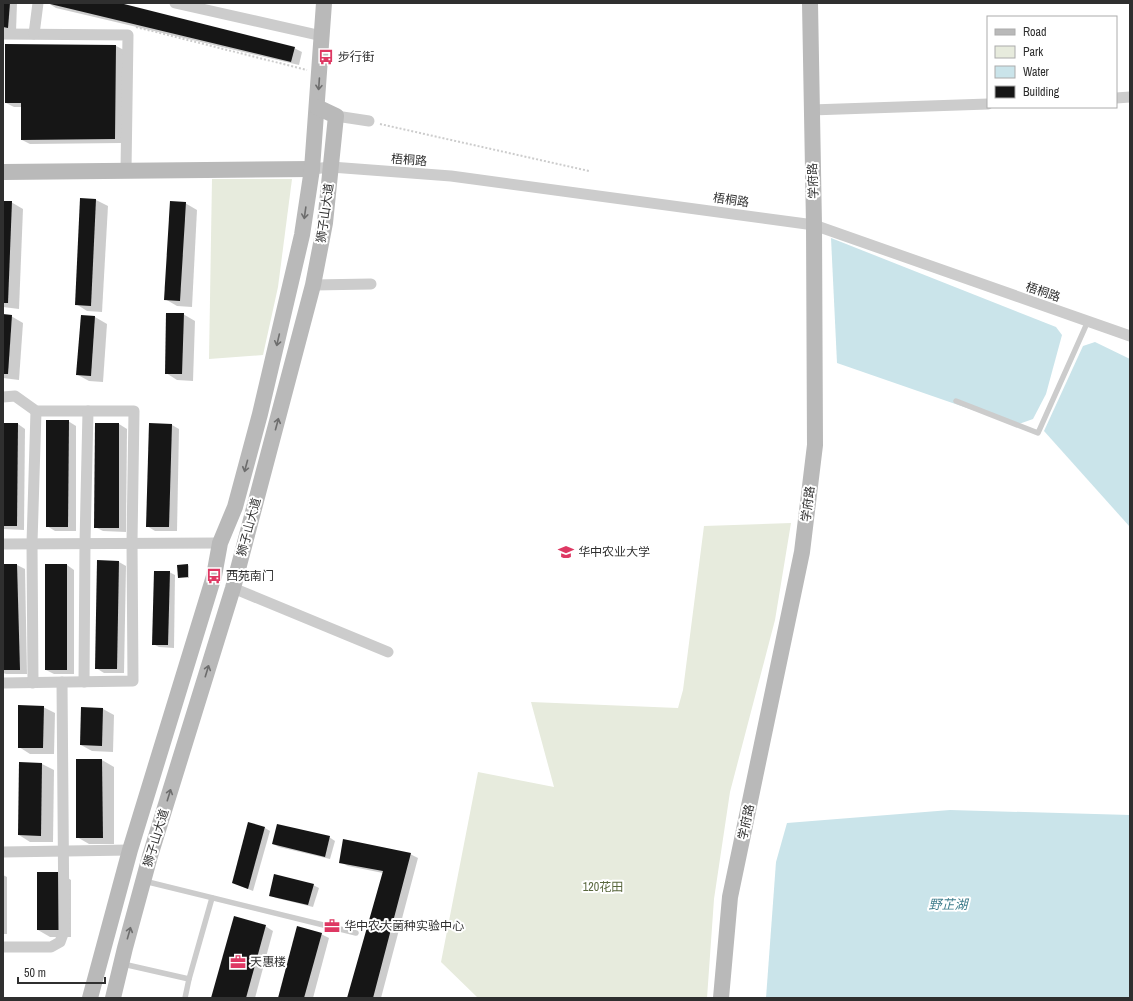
<svg xmlns="http://www.w3.org/2000/svg" width="1133" height="1001" font-family="'Archivo Narrow','Noto Sans SC',sans-serif">
<rect width="100%" height="100%" fill="#fff"/>
<g fill="#e7ebdd">
<path d="M 212,179 L 292,179 L 278,287 L 263,355 L 209,359 Z"/>
<path d="M 791,523 L 775,620 L 730,792 L 714,899 L 707,998 L 478,998 L 441,962 L 478,772 L 554,787 L 531,702 L 678,708 L 683,690 L 704,526 Z"/>
</g>
<g fill="#cae4ea">
<path d="M 831,238 L 1056,327 L 1062,335 L 1046,394 L 1033,419 L 1016,425 L 837,363 Z"/>
<path d="M 1095,342 L 1130,359 L 1130,527 L 1044,431 L 1083,346 Z"/>
<path d="M 950,810 L 1130,815 L 1130,998 L 766,998 L 776,862 L 787,823 Z"/>
</g>
<g fill="#0003">
<path d="M 3,3 L 17,3 L 16,32 L 3,31 Z"/>
<path d="M 48,3 L 116,3 L 294,48 L 302,52 L 299,65 L 56,8 Z"/>
<path d="M 116,46 L 124,50 L 122,143 L 30,144 L 22,140 L 22,107 L 14,107 L 6,103 Z"/>
<path d="M 81,199 L 96,200 L 108,206 L 102,312 L 87,311 L 76,304 Z"/>
<path d="M 3,202 L 11,202 L 23,209 L 19,309 L 3,307 Z"/>
<path d="M 185,203 L 197,210 L 192,307 L 177,306 L 165,299 Z"/>
<path d="M 183,314 L 195,321 L 193,381 L 177,380 L 166,373 Z"/>
<path d="M 3,315 L 11,316 L 23,323 L 19,380 L 3,378 Z"/>
<path d="M 81,316 L 95,317 L 107,324 L 103,382 L 89,381 L 78,375 Z"/>
<path d="M 68,421 L 76,426 L 76,531 L 55,531 L 47,526 Z"/>
<path d="M 3,424 L 18,424 L 25,429 L 24,530 L 3,529 Z"/>
<path d="M 119,424 L 127,429 L 126,532 L 103,531 L 95,527 Z"/>
<path d="M 172,425 L 179,429 L 177,531 L 155,531 L 147,526 Z"/>
<path d="M 119,562 L 126,566 L 124,673 L 104,673 L 96,668 Z"/>
<path d="M 3,565 L 17,565 L 25,569 L 27,674 L 6,674 L 3,673 Z"/>
<path d="M 67,565 L 74,570 L 74,674 L 54,674 L 46,670 Z"/>
<path d="M 188,565 L 189,566 L 189,578 L 179,577 Z"/>
<path d="M 169,572 L 175,575 L 174,648 L 159,647 L 153,644 Z"/>
<path d="M 43,707 L 55,713 L 54,754 L 30,754 L 19,747 Z"/>
<path d="M 103,709 L 114,715 L 113,752 L 92,751 L 81,745 Z"/>
<path d="M 77,760 L 102,760 L 114,767 L 114,844 L 89,844 L 77,837 Z"/>
<path d="M 42,764 L 54,770 L 53,842 L 30,842 L 19,835 Z"/>
<path d="M 265,828 L 270,831 L 253,891 L 233,883 Z"/>
<path d="M 329,837 L 335,841 L 330,859 L 279,847 L 273,844 Z"/>
<path d="M 410,854 L 418,858 L 381,998 L 348,998 L 383,873 L 348,866 L 340,862 Z"/>
<path d="M 60,873 L 71,880 L 71,937 L 50,937 L 38,930 Z"/>
<path d="M 3,875 L 7,877 L 7,934 L 3,934 Z"/>
<path d="M 313,885 L 319,888 L 313,907 L 276,898 L 270,895 Z"/>
<path d="M 265,926 L 273,931 L 255,998 L 212,998 Z"/>
<path d="M 321,934 L 329,938 L 313,998 L 279,998 Z"/>
</g>
<g fill="#161616">
<path d="M 3,3 L 10,3 L 8,28 L 3,27 Z"/>
<path d="M 46,3 L 120,3 L 295,47 L 291,62 Z"/>
<path d="M 5,44 L 116,45 L 115,139 L 21,140 L 21,103 L 5,103 Z"/>
<path d="M 80,198 L 96,199 L 91,306 L 75,305 Z"/>
<path d="M 3,201 L 12,201 L 8,303 L 3,303 Z"/>
<path d="M 170,201 L 186,202 L 180,301 L 164,300 Z"/>
<path d="M 166,313 L 184,313 L 182,374 L 165,374 Z"/>
<path d="M 3,314 L 12,315 L 8,374 L 3,374 Z"/>
<path d="M 81,315 L 95,316 L 91,376 L 76,375 Z"/>
<path d="M 46,420 L 69,420 L 68,527 L 46,527 Z"/>
<path d="M 3,423 L 18,423 L 17,526 L 3,526 Z"/>
<path d="M 95,423 L 119,423 L 119,528 L 94,528 Z"/>
<path d="M 149,423 L 172,424 L 169,527 L 146,527 Z"/>
<path d="M 97,560 L 119,561 L 117,669 L 95,669 Z"/>
<path d="M 3,564 L 17,564 L 20,670 L 3,670 Z"/>
<rect x="45" y="564" width="22" height="106"/>
<path d="M 188,564 L 188,577 L 178,578 L 177,565 Z"/>
<path d="M 154,571 L 170,571 L 168,645 L 152,645 Z"/>
<path d="M 18,705 L 44,706 L 43,748 L 18,748 Z"/>
<path d="M 81,707 L 103,708 L 102,746 L 80,745 Z"/>
<path d="M 76,759 L 102,759 L 103,838 L 76,838 Z"/>
<path d="M 19,762 L 42,763 L 41,836 L 18,835 Z"/>
<path d="M 248,822 L 265,827 L 248,889 L 232,883 Z"/>
<path d="M 277,824 L 330,836 L 325,857 L 272,844 Z"/>
<path d="M 343,839 L 411,853 L 373,998 L 347,998 L 383,871 L 339,863 Z"/>
<rect x="37" y="872" width="23" height="58"/>
<path d="M 274,874 L 314,884 L 308,905 L 269,896 Z"/>
<path d="M 234,916 L 266,925 L 246,998 L 211,998 Z"/>
<path d="M 297,926 L 322,933 L 304,998 L 278,998 Z"/>
</g>
<g fill="none" stroke-linecap="round" stroke-linejoin="round">
<g stroke="#ccc" stroke-width="2" stroke-dasharray="2 2" stroke-linecap="butt">
<path d="M 136,27 L 307,70"/>
<path d="M 380,124 L 589,171"/>
</g>
<g stroke="#ccc" stroke-width="5.5">
<path d="M 956,401 L 1038,433 L 1088,321"/>
<path d="M 144,881 L 356,933"/>
<path d="M 123,964 L 189,979 L 212,898"/>
<path d="M 185,998 L 189,979"/>
</g>
<g stroke="#ccc" stroke-width="11">
<path d="M 175,3 L 322,36"/>
<path d="M 3,34 L 128,35 L 126,170"/>
<path d="M 34,34 L 38,3"/>
<path d="M 1116,98 L 1130,97"/>
<path d="M 811,110 L 988,104"/>
<path d="M 336,116 L 369,121"/>
<path d="M 312,169 L 331,167 L 451,176 L 814,225 L 1130,336"/>
<path d="M 313,285 L 371,284"/>
<path d="M 3,397 L 15,396 L 36,411 L 134,411 L 132,542 L 133,681 L 3,683"/>
<path d="M 3,544 L 220,543"/>
<path d="M 233,588 L 388,652"/>
<path d="M 84,682 L 85,543 L 88,411"/>
<path d="M 33,683 L 32,543 L 36,411"/>
<path d="M 3,852 L 130,850"/>
<path d="M 3,947 L 51,947 L 60,942 L 64,931 L 62,682"/>
</g>
<g stroke="#b9b9b9" stroke-width="16">
<path d="M 3,172 L 312,169"/>
<path d="M 90,998 L 130,850 L 214,576 L 220,543 L 235,507 L 260,414 L 302,235 L 312,169 L 324,3"/>
<path d="M 113,998 L 125,948 L 150,856 L 233,588 L 313,285 L 325,223 L 336,116 L 317,107"/>
<path d="M 721,998 L 730,897 L 802,552 L 815,445 L 814,225 L 810,3"/>
</g>
</g>
<defs><path id="oneway-shaft" d="M-6 0H5M1.5-3L5.5 0L1.5 3" fill="none" stroke-width="1.6" stroke-linecap="round" stroke-linejoin="round"/></defs>
<g stroke="#6d6d6d">
<use href="#oneway-shaft" transform="translate(319 84) rotate(94)"/>
<use href="#oneway-shaft" transform="translate(305 213) rotate(98)"/>
<use href="#oneway-shaft" transform="translate(278 340) rotate(103)"/>
<use href="#oneway-shaft" transform="translate(277 424) rotate(-75)"/>
<use href="#oneway-shaft" transform="translate(246 466) rotate(105)"/>
<use href="#oneway-shaft" transform="translate(207 671) rotate(-73)"/>
<use href="#oneway-shaft" transform="translate(169 795) rotate(-73)"/>
<use href="#oneway-shaft" transform="translate(129 933) rotate(-74)"/>
</g>
<defs>
<symbol id="bus-bare" viewBox="-9 -9 18 18"><path d="M-5-6H5V4H4V6H2V4H-2V6H-4V4H-5ZM-3.5-4V0h7V-4ZM-3.5 1.2v1.5H-2V1.2ZM2 1.2v1.5H3.5V1.2Z" fill="#de3863" stroke="#fff" stroke-width="2.5" paint-order="stroke"/></symbol>
<symbol id="university-bare" viewBox="-9 -9 18 18"><path d="M0-5L7-2L0 1L-7-2ZM-4 1L0 2.5L4 1V4Q0 6-4 4Z" fill="#de3863" stroke="#fff" stroke-width="2.5" paint-order="stroke"/></symbol>
<symbol id="office-bare" viewBox="-9 -9 18 18"><path d="M-6-3h4V-5.5h4V-3h4V5H-6ZM-1-4.5V-3h2v-1.5ZM-6 0V1H6V0Z" fill="#de3863" stroke="#fff" stroke-width="2.5" paint-order="stroke"/></symbol>
</defs>
<g fill-rule="evenodd">
<use href="#bus-bare" x="315" y="46" width="22" height="22"/>
<use href="#university-bare" x="555" y="541" width="22" height="22"/>
<use href="#bus-bare" x="203" y="565" width="22" height="22"/>
<use href="#office-bare" x="321" y="915" width="22" height="22"/>
<use href="#office-bare" x="227" y="951" width="22" height="22"/>
</g>
<g text-anchor="middle" stroke-width="4" stroke-linejoin="round" paint-order="stroke">
<g font-size="12" fill="#2f2f2f" stroke="#fff" text-anchor="start">
<text x="338" y="61">步行街</text>
<text x="578" y="556">华中农业大学</text>
<text x="226" y="580">西苑南门</text>
<text x="344" y="930">华中农大菌种实验中心</text>
<text x="250" y="966">天惠楼</text>
</g>
<g font-size="12" fill="#2f2f2f" stroke="#fff">
<text transform="translate(409 160) rotate(4)" y="4">梧桐路</text>
<text transform="translate(813 181) rotate(-92)" y="4">学府路</text>
<text transform="translate(731 200) rotate(8)" y="4">梧桐路</text>
<text transform="translate(325 213) rotate(-82)" y="4">狮子山大道</text>
<text transform="translate(1043 292) rotate(19)" y="4">梧桐路</text>
<text transform="translate(808 504) rotate(-83)" y="4">学府路</text>
<text transform="translate(249 527) rotate(-75)" y="4">狮子山大道</text>
<text transform="translate(746 822) rotate(-78)" y="4">学府路</text>
<text transform="translate(156 838) rotate(-73)" y="4">狮子山大道</text>
</g>
<g font-size="12" fill="#5a683e" stroke="#fff">
<text x="603" y="891">120花田</text>
</g>
<g font-size="13" font-style="italic" fill="#407e8d" stroke="#fff">
<text x="948" y="909">野芷湖</text>
</g>
</g>
<rect width="1133" height="1001" fill="none" stroke="#2f2f2f" stroke-width="8"/>
<rect x="987" y="16" width="130" height="92" fill="#ffffff" stroke="#acacac"/>
<rect x="995" y="29" width="20" height="6" fill="#b9b9b9" stroke="#acacac"/>
<text x="1023" y="36" font-size="12" fill="#2f2f2f">Road</text>
<rect x="995" y="46" width="20" height="12" fill="#e7ebdd" stroke="#acacac"/>
<text x="1023" y="56" font-size="12" fill="#2f2f2f">Park</text>
<rect x="995" y="66" width="20" height="12" fill="#cae4ea" stroke="#acacac"/>
<text x="1023" y="76" font-size="12" fill="#2f2f2f">Water</text>
<rect x="995" y="86" width="20" height="12" fill="#161616" stroke="#acacac"/>
<text x="1023" y="96" font-size="12" fill="#2f2f2f">Building</text>
<path d="M18 977v6h87v-6" fill="none" stroke="#2f2f2f" stroke-width="2"/>
<text x="24" y="977" font-size="12" fill="#2f2f2f" stroke="#ffffff" stroke-width="3" paint-order="stroke">50 m</text>
</svg>
